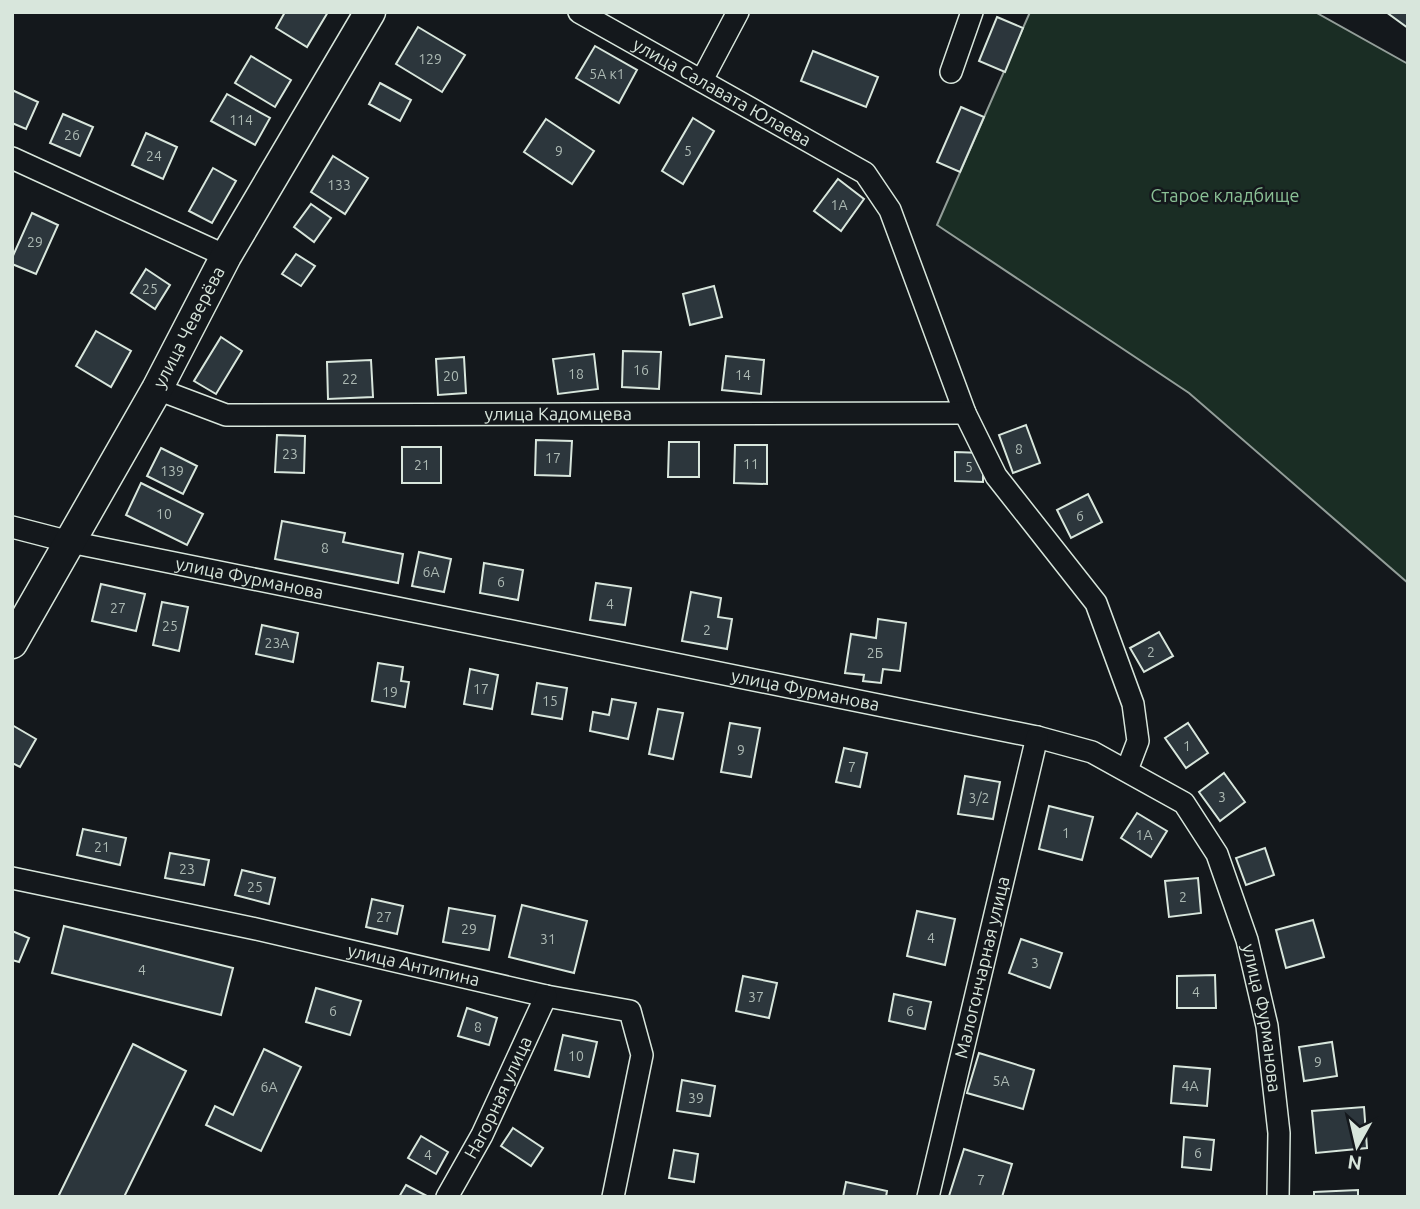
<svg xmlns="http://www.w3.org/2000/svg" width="1420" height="1209" font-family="Ubuntu,sans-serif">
<rect width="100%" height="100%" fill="#14181c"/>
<path fill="#1a2d24" stroke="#939e99" stroke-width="2" d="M 1030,12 L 1315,12 L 1408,64 L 1408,583 L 1189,393 L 937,225 Z"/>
<g fill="#2c363c" stroke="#d8e6dc" stroke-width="2">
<path d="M 285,12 L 328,12 L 307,47 L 276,28 Z"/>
<path d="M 1386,12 L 1408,12 L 1408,28 Z"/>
<path d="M 997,17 L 1023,28 L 1005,72 L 979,61 Z"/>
<path d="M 418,27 L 465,55 L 442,92 L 396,64 Z"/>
<path d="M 595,46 L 637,70 L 619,103 L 576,78 Z"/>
<path d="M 813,51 L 878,77 L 866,107 L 801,81 Z"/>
<path d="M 251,56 L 291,80 L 275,107 L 235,83 Z"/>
<path d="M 380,83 L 411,100 L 400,121 L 369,104 Z"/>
<path d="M 12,90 L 38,102 L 26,129 L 12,123 Z"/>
<path d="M 227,94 L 270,118 L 255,145 L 211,121 Z"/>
<path d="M 961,107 L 984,117 L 960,172 L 937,162 Z"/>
<path d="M 63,114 L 93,127 L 80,156 L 50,143 Z"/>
<path d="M 693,118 L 714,131 L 683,184 L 662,171 Z"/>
<path d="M 546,119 L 594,151 L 572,184 L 524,152 Z"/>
<path d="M 146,133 L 177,147 L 163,179 L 132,165 Z"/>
<path d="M 333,156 L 368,178 L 345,214 L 311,192 Z"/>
<path d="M 213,168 L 236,181 L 212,223 L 189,211 Z"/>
<path d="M 838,179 L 864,199 L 841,231 L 814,211 Z"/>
<path d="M 311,204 L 331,218 L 314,242 L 294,227 Z"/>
<path d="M 32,213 L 58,225 L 36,274 L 12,264 L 12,258 Z"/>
<path d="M 296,254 L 315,266 L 301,286 L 282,274 Z"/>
<path d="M 146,269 L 170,285 L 155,309 L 131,293 Z"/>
<path d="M 714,286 L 722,317 L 690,325 L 683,294 Z"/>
<path d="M 96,331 L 131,351 L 111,387 L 76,366 Z"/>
<path d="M 221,337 L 242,351 L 216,394 L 194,381 Z"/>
<path d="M 623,351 L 661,352 L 659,389 L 622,387 Z"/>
<path d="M 594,354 L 598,389 L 558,394 L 553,359 Z"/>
<path d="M 726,356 L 764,360 L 761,394 L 722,390 Z"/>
<path d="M 464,357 L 466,393 L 438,395 L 436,359 Z"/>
<path d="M 371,360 L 373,397 L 328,399 L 327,362 Z"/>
<path d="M 1026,425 L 1040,463 L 1013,473 L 999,435 Z"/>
<path d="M 277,435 L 305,436 L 304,473 L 275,472 Z"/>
<path d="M 536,440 L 572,441 L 570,476 L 535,475 Z"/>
<path d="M 669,442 L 699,442 L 699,477 L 668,477 Z"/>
<path d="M 735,445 L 767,445 L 767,484 L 734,483 Z"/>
<rect x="402" y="447" width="39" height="36"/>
<path d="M 161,448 L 197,466 L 183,494 L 147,476 Z"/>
<path d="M 955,452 L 983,453 L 983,482 L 955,481 Z"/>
<path d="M 141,483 L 203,514 L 187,545 L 126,515 Z"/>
<path d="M 1088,494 L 1102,522 L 1071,538 L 1057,510 Z"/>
<path d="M 282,521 L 345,533 L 343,542 L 403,554 L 398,583 L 275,559 Z"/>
<path d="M 419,552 L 451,559 L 444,592 L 412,586 Z"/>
<path d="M 484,563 L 523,570 L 518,600 L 480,593 Z"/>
<path d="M 596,583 L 631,588 L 625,625 L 590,620 Z"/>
<path d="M 101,584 L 145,594 L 136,631 L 92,621 Z"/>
<path d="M 691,592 L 721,598 L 718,617 L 732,619 L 727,649 L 682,641 Z"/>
<path d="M 162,602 L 188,607 L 179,651 L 153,645 Z"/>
<path d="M 878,619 L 906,623 L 900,671 L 883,669 L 881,683 L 863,681 L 864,675 L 845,673 L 851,634 L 876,638 Z"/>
<path d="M 262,625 L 298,633 L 293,662 L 256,654 Z"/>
<path d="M 1159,632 L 1173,656 L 1144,672 L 1130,648 Z"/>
<path d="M 378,663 L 403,667 L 401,681 L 409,682 L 405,707 L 372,701 Z"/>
<path d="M 470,669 L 498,675 L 492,709 L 464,704 Z"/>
<path d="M 537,683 L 567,688 L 562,719 L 532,714 Z"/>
<path d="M 612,699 L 636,703 L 628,739 L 590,731 L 593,712 L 609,715 Z"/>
<path d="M 658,709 L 683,713 L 673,759 L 649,754 Z"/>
<path d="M 730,723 L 760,728 L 751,777 L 721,772 Z"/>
<path d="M 1188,723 L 1208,753 L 1186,768 L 1165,738 Z"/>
<path d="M 12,725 L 36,739 L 20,767 L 12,763 Z"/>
<path d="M 844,748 L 867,753 L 860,787 L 836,782 Z"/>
<path d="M 1224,773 L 1245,802 L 1220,821 L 1199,792 Z"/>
<path d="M 965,776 L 1000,782 L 993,819 L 958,814 Z"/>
<path d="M 1049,806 L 1093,817 L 1082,860 L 1039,849 Z"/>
<path d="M 1137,813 L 1167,831 L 1151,857 L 1121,838 Z"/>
<path d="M 83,829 L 126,838 L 120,865 L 77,855 Z"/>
<path d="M 1265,848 L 1274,875 L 1246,885 L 1236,858 Z"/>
<path d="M 170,853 L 209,860 L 204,885 L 165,878 Z"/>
<path d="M 242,870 L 275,878 L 269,904 L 235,895 Z"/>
<path d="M 1198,878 L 1201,913 L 1169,917 L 1165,881 Z"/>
<path d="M 372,899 L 403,906 L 397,934 L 366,927 Z"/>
<path d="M 522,905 L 587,921 L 574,973 L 509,957 Z"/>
<path d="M 449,908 L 495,916 L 489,950 L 443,942 Z"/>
<path d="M 917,911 L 955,919 L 945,965 L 907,956 Z"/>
<path d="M 1313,920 L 1324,957 L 1286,968 L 1276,930 Z"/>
<path d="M 64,926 L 233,968 L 221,1015 L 52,973 Z"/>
<path d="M 12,931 L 29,938 L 19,962 L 12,960 Z"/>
<path d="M 1021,939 L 1062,953 L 1050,988 L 1009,973 Z"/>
<path d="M 1215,975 L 1216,1008 L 1177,1008 L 1177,976 Z"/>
<path d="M 743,976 L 777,983 L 769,1018 L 736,1011 Z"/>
<path d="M 316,988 L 361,1001 L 350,1035 L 306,1022 Z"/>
<path d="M 894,994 L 931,1002 L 925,1029 L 889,1021 Z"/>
<path d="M 467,1008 L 497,1018 L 489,1045 L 458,1036 Z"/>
<path d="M 563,1035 L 597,1042 L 589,1077 L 555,1070 Z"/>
<path d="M 1332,1042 L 1337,1076 L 1304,1081 L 1299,1047 Z"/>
<path d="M 133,1044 L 186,1071 L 124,1197 L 58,1197 Z"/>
<path d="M 264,1049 L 301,1067 L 261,1151 L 206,1125 L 215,1106 L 233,1115 Z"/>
<path d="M 979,1053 L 1034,1070 L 1023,1109 L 967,1093 Z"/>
<path d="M 1174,1066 L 1210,1069 L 1207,1106 L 1171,1103 Z"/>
<path d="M 682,1080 L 715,1086 L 710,1116 L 677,1111 Z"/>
<path d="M 1364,1107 L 1367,1148 L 1316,1153 L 1312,1111 Z"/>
<path d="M 513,1128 L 543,1148 L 531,1166 L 501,1146 Z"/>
<path d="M 421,1136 L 448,1152 L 436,1174 L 408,1158 Z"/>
<path d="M 1184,1137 L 1214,1140 L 1211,1170 L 1182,1167 Z"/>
<path d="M 964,1149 L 1012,1164 L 1002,1197 L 949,1196 Z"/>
<path d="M 674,1150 L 698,1154 L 694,1182 L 669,1178 Z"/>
<path d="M 846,1182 L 887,1191 L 886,1197 L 843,1197 Z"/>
<path d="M 406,1185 L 427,1196 L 426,1197 L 399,1197 Z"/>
<path d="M 1358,1190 L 1358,1197 L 1314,1197 L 1314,1192 Z"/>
</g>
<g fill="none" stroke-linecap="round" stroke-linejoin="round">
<defs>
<g id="street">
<path id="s1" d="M 579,12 L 865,173 L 890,210 L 965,413 L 996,476 L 1096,603 L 1133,704 L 1138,741 L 1127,770"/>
<path d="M 951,72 L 972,12"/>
<path d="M 702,80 L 738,12"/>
<path d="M 12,158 L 226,256"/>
<path id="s2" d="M 157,389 L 226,415 L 965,413"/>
<path id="s3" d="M 12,527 L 70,542 L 1037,737 L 1092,752 L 1184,803 L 1217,854 L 1247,940 L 1267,1026 L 1279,1133 L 1278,1197"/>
<path id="s4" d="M 12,878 L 256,929 L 546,996 L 630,1011 L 642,1055 L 613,1197"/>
<path id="s5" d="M 447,1197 L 482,1135 L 546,996"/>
<path id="s6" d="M 928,1197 L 1037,737"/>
</g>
<g id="secondary">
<path id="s7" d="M 12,643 L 157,389 L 226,256 L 370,12"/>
</g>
</defs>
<use href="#street" stroke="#d8e6dc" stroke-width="24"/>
<use href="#secondary" stroke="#d8e6dc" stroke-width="33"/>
<use href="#street" stroke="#14181c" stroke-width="21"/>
<use href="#secondary" stroke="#14181c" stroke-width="30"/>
</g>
<g text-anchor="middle" stroke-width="5" stroke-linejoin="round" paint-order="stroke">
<g font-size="14" fill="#adbab4">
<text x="430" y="64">129</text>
<text x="607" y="79">5А к1</text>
<text x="241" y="125">114</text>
<text x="72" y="140">26</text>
<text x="559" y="156">9</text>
<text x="688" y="156">5</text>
<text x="154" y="161">24</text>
<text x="339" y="190">133</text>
<text x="839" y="210">1А</text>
<text x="35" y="247">29</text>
<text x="150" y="294">25</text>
<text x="641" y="375">16</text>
<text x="576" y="379">18</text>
<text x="743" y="380">14</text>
<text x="451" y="381">20</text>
<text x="350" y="384">22</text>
<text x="1019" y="454">8</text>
<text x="290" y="459">23</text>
<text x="553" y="463">17</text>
<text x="751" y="469">11</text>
<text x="422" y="470">21</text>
<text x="969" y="472">5</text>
<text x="172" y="476">139</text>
<text x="164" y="519">10</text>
<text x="1080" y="521">6</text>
<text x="325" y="553">8</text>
<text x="431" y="577">6А</text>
<text x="501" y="587">6</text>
<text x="610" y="609">4</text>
<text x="118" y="613">27</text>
<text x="170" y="631">25</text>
<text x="707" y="635">2</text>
<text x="277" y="648">23А</text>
<text x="1151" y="657">2</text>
<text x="875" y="658">2Б</text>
<text x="481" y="694">17</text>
<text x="390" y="697">19</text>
<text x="550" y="706">15</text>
<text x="1187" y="751">1</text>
<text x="741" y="755">9</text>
<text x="852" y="772">7</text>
<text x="1222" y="802">3</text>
<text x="979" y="803">3/2</text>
<text x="1066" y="838">1</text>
<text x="1144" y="840">1А</text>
<text x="102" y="852">21</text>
<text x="187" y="874">23</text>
<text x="255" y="892">25</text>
<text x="1183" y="902">2</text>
<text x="384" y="922">27</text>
<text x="469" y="934">29</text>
<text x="931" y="943">4</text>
<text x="548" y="944">31</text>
<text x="1035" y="968">3</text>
<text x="142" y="975">4</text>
<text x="1196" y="997">4</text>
<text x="756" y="1002">37</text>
<text x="333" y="1016">6</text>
<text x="910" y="1016">6</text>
<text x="478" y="1032">8</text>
<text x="576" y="1061">10</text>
<text x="1318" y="1067">9</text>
<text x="1001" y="1086">5А</text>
<text x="1190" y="1091">4А</text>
<text x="269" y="1092">6А</text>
<text x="696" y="1103">39</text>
<text x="1198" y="1158">6</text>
<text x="428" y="1160">4</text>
<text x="981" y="1185">7</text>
</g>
<g font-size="18" fill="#d8e6dc" stroke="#14181c">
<text dy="6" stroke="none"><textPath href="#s1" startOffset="164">улица Салавата Юлаева</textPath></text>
<text dy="6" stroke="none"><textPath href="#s7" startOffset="362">улица Чеверёва</textPath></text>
<text dy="6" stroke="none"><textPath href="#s2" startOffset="406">улица Кадомцева</textPath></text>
<text dy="6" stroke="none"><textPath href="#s3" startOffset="243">улица Фурманова</textPath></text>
<text dy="6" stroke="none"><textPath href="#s3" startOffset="810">улица Фурманова</textPath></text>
<text dy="6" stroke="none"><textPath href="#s4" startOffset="411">улица Антипина</textPath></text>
<text dy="6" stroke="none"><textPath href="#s6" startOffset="236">Малогончарная улица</textPath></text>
<text dy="6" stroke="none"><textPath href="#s3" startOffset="1440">улица Фурманова</textPath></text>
<text dy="6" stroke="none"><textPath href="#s5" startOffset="112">Нагорная улица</textPath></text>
</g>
<g font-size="18" fill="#8ac095" stroke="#14181c">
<text x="1225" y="202">Старое кладбище</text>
</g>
</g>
<rect width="1420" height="1209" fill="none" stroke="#d8e6dc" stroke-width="28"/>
<g transform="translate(1357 1146) rotate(188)" stroke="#14181c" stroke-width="5" paint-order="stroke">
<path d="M0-5L12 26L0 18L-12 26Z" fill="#d8e6dc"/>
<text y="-10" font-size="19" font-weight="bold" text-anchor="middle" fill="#d8e6dc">N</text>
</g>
</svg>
